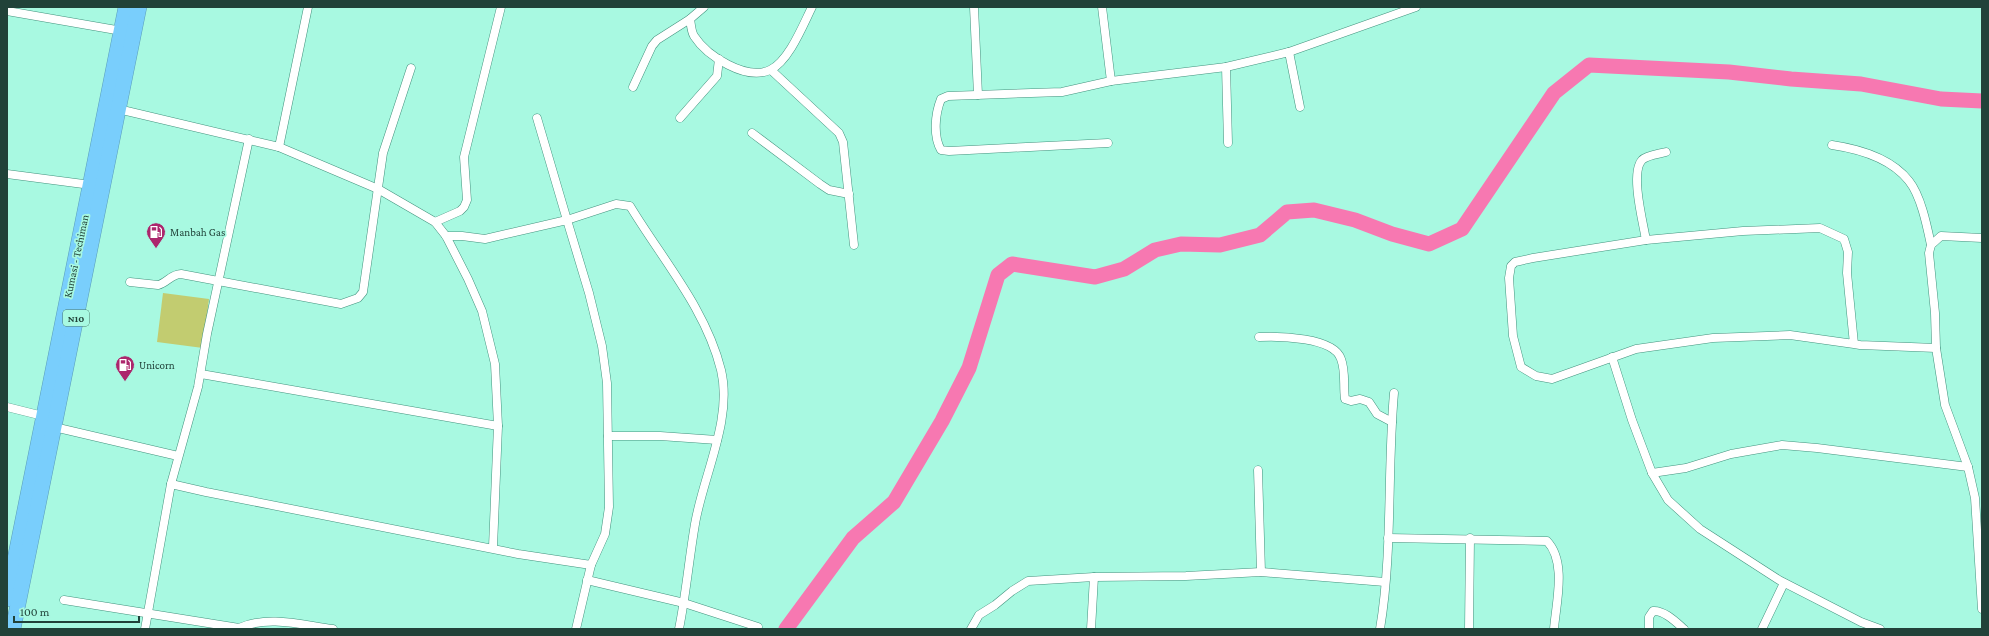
<svg xmlns="http://www.w3.org/2000/svg" width="1989" height="636" font-family="'Crimson Pro',serif">
<rect width="100%" height="100%" fill="#a8f9e1"/>
<path fill="#c2cc70" d="M 163,293 L 209,299 L 203,348 L 157,342 Z"/>
<g fill="none" stroke-linecap="round" stroke-linejoin="round">
<path stroke="#f778b1" stroke-width="15" d="M 786,629 L 853,538 L 894,502 L 942,421 L 969,368 L 998,275 L 1012,264 L 1095,277 L 1124,269 L 1155,250 L 1181,244 L 1220,245 L 1260,235 L 1287,212 L 1314,210 L 1355,220 L 1392,234 L 1429,244 L 1462,229 L 1554,93 L 1589,65 L 1729,72 L 1791,79 L 1861,84 L 1941,99 L 1982,101"/>
<defs>
<g id="street">
<path d="M 704,7 L 690,19 C 691,24 691,31 694,36 C 707,56 746,81 770,70 C 789,61 803,25 812,7"/>
<path d="M 974,7 L 978,95"/>
<path d="M 1102,7 L 1111,81"/>
<path d="M 7,11 L 122,31"/>
<path d="M 1289,52 L 1300,107"/>
<path d="M 1226,67 L 1228,143"/>
<path d="M 771,70 L 839,133 L 843,142 L 854,245"/>
<path d="M 633,87 L 652,46 L 657,40 L 690,19"/>
<path d="M 118,109 L 279,147 L 378,189 L 435,222 L 446,236 L 468,279 L 482,311 L 495,364 L 498,426 L 493,547"/>
<path d="M 537,118 L 567,220 L 616,204 L 630,206 C 662,259 706,309 721,370 C 733,419 703,476 695,524 C 689,559 686,594 679,629"/>
<path d="M 680,118 L 717,76 L 719,59"/>
<path d="M 752,133 L 820,184 L 829,190 L 849,194"/>
<path d="M 1108,143 L 949,151 L 941,150 C 933,136 935,114 941,99 L 948,96 L 1062,92 L 1111,81 L 1226,67 L 1289,52 L 1416,7"/>
<path d="M 1832,145 C 1859,149 1891,158 1909,181 C 1921,196 1927,226 1931,245"/>
<path d="M 279,147 L 308,7"/>
<path d="M 7,174 L 91,185"/>
<path d="M 435,222 L 460,211 L 464,207 L 467,200 L 464,157 L 501,7"/>
<path d="M 1982,238 L 1941,236 L 1931,245 L 1929,253 L 1935,313 L 1936,348 L 1945,405 L 1968,467 L 1975,498 L 1982,609"/>
<path d="M 1646,240 C 1643,222 1630,173 1642,160 C 1647,155 1659,154 1666,152"/>
<path d="M 130,282 L 158,285 C 167,283 171,274 181,274 L 341,304 L 358,298 L 363,292 L 383,153 L 411,68"/>
<path d="M 1259,337 C 1278,336 1334,337 1341,359 C 1346,372 1343,386 1345,399 L 1351,401 L 1360,399 L 1369,402 L 1377,414 L 1392,422"/>
<path d="M 1854,344 L 1847,273 L 1848,252 L 1844,239 L 1820,228 L 1743,231 L 1646,240 L 1533,258 L 1515,262 L 1511,266 L 1509,278 L 1513,336 L 1521,367 L 1536,376 L 1552,379 L 1636,349 L 1713,338 L 1790,335 L 1854,344 L 1860,345 L 1936,348"/>
<path d="M 1612,357 L 1632,420 L 1652,473 L 1668,500 L 1700,529 L 1779,580 L 1861,622 L 1880,629"/>
<path d="M 201,374 L 498,426"/>
<path d="M 7,407 L 43,416"/>
<path d="M 54,427 L 178,456"/>
<path d="M 608,436 L 660,436 L 717,440"/>
<path d="M 1258,470 L 1261,572"/>
<path d="M 1652,473 L 1686,468 L 1731,454 L 1782,445 L 1817,448 L 1968,467"/>
<path d="M 171,484 L 206,492 L 518,554 L 591,565 L 605,534 L 609,507 L 607,383 L 602,346 L 589,293 L 567,220 L 485,239 L 462,236 L 446,236"/>
<path d="M 1388,538 L 1547,541 C 1567,562 1556,603 1554,629"/>
<path d="M 587,580 L 684,603 L 758,627"/>
<path d="M 64,600 L 239,628 C 268,615 302,625 333,629"/>
<path d="M 145,629 L 171,484 L 198,387 L 207,334 L 249,139"/>
<path d="M 576,629 L 591,565"/>
<path d="M 971,629 L 979,615 L 995,605 L 1012,591 L 1028,581 L 1094,577 L 1186,576 L 1261,572 L 1385,582"/>
<path d="M 1091,629 L 1094,577"/>
<path d="M 1380,629 C 1393,551 1387,471 1394,393"/>
<path d="M 1469,629 L 1470,538"/>
<path d="M 1649,629 L 1649,617 L 1653,611 C 1664,610 1676,622 1684,629"/>
<path d="M 1762,629 L 1784,583"/>
</g>
<g id="highway">
<path d="M 7,599 L 126,7"/>
<path d="M 13,629 L 139,7"/>
</g>
</defs>
<use href="#street" stroke="#43937e" stroke-width="9"/>
<use href="#highway" stroke="#5a9db8" stroke-width="16"/>
<use href="#street" stroke="#fff" stroke-width="8"/>
<use href="#highway" stroke="#79cefc" stroke-width="15"/>
</g>
<defs>
<symbol id="fuel-pin" viewBox="-11 -11 22 30"><path d="M0 17L-7.5 6A9.5 9.5 0 1 1 7.5 6Z" fill="#ac266d" stroke="#a8f9e1"/><path d="M-5.5-6h7V0h2V4h1.3V-2.5L3-4.5l.8-.8L6-3V5H2.5V1h-1V6h-7ZM-4.2-4.7v3.2H.2V-4.7Z" fill="#fff"/></symbol>
</defs>
<g fill-rule="evenodd">
<use href="#fuel-pin" x="145" y="221" width="22" height="30"/>
<use href="#fuel-pin" x="114" y="354" width="22" height="30"/>
</g>
<g text-anchor="middle" stroke-width="3.5" stroke-linejoin="round" paint-order="stroke">
<rect fill="#a8f9e1" stroke="#4a796b" stroke-width="1" x="63" y="310" width="26" height="16" rx="3"/>
<g font-size="10" font-weight="bold" fill="#214239">
<text x="76" y="322">N10</text>
</g>
<g font-size="11" fill="#214239" stroke="#a8f9e1" text-anchor="start">
<text x="170" y="236">Manbah Gas</text>
<text x="139" y="369">Unicorn</text>
</g>
<g font-size="11" fill="#214239" stroke="#a8f9e1">
<text transform="translate(76 256) rotate(-78)" y="4">Kumasi - Techiman</text>
</g>
</g>
<rect width="1989" height="636" fill="none" stroke="#214239" stroke-width="16"/>
<path d="M14 616v6h125v-6" fill="none" stroke="#214239" stroke-width="2"/>
<text x="20" y="616" font-size="12" fill="#214239" stroke="#a8f9e1" stroke-width="3" paint-order="stroke">100 m</text>
</svg>
